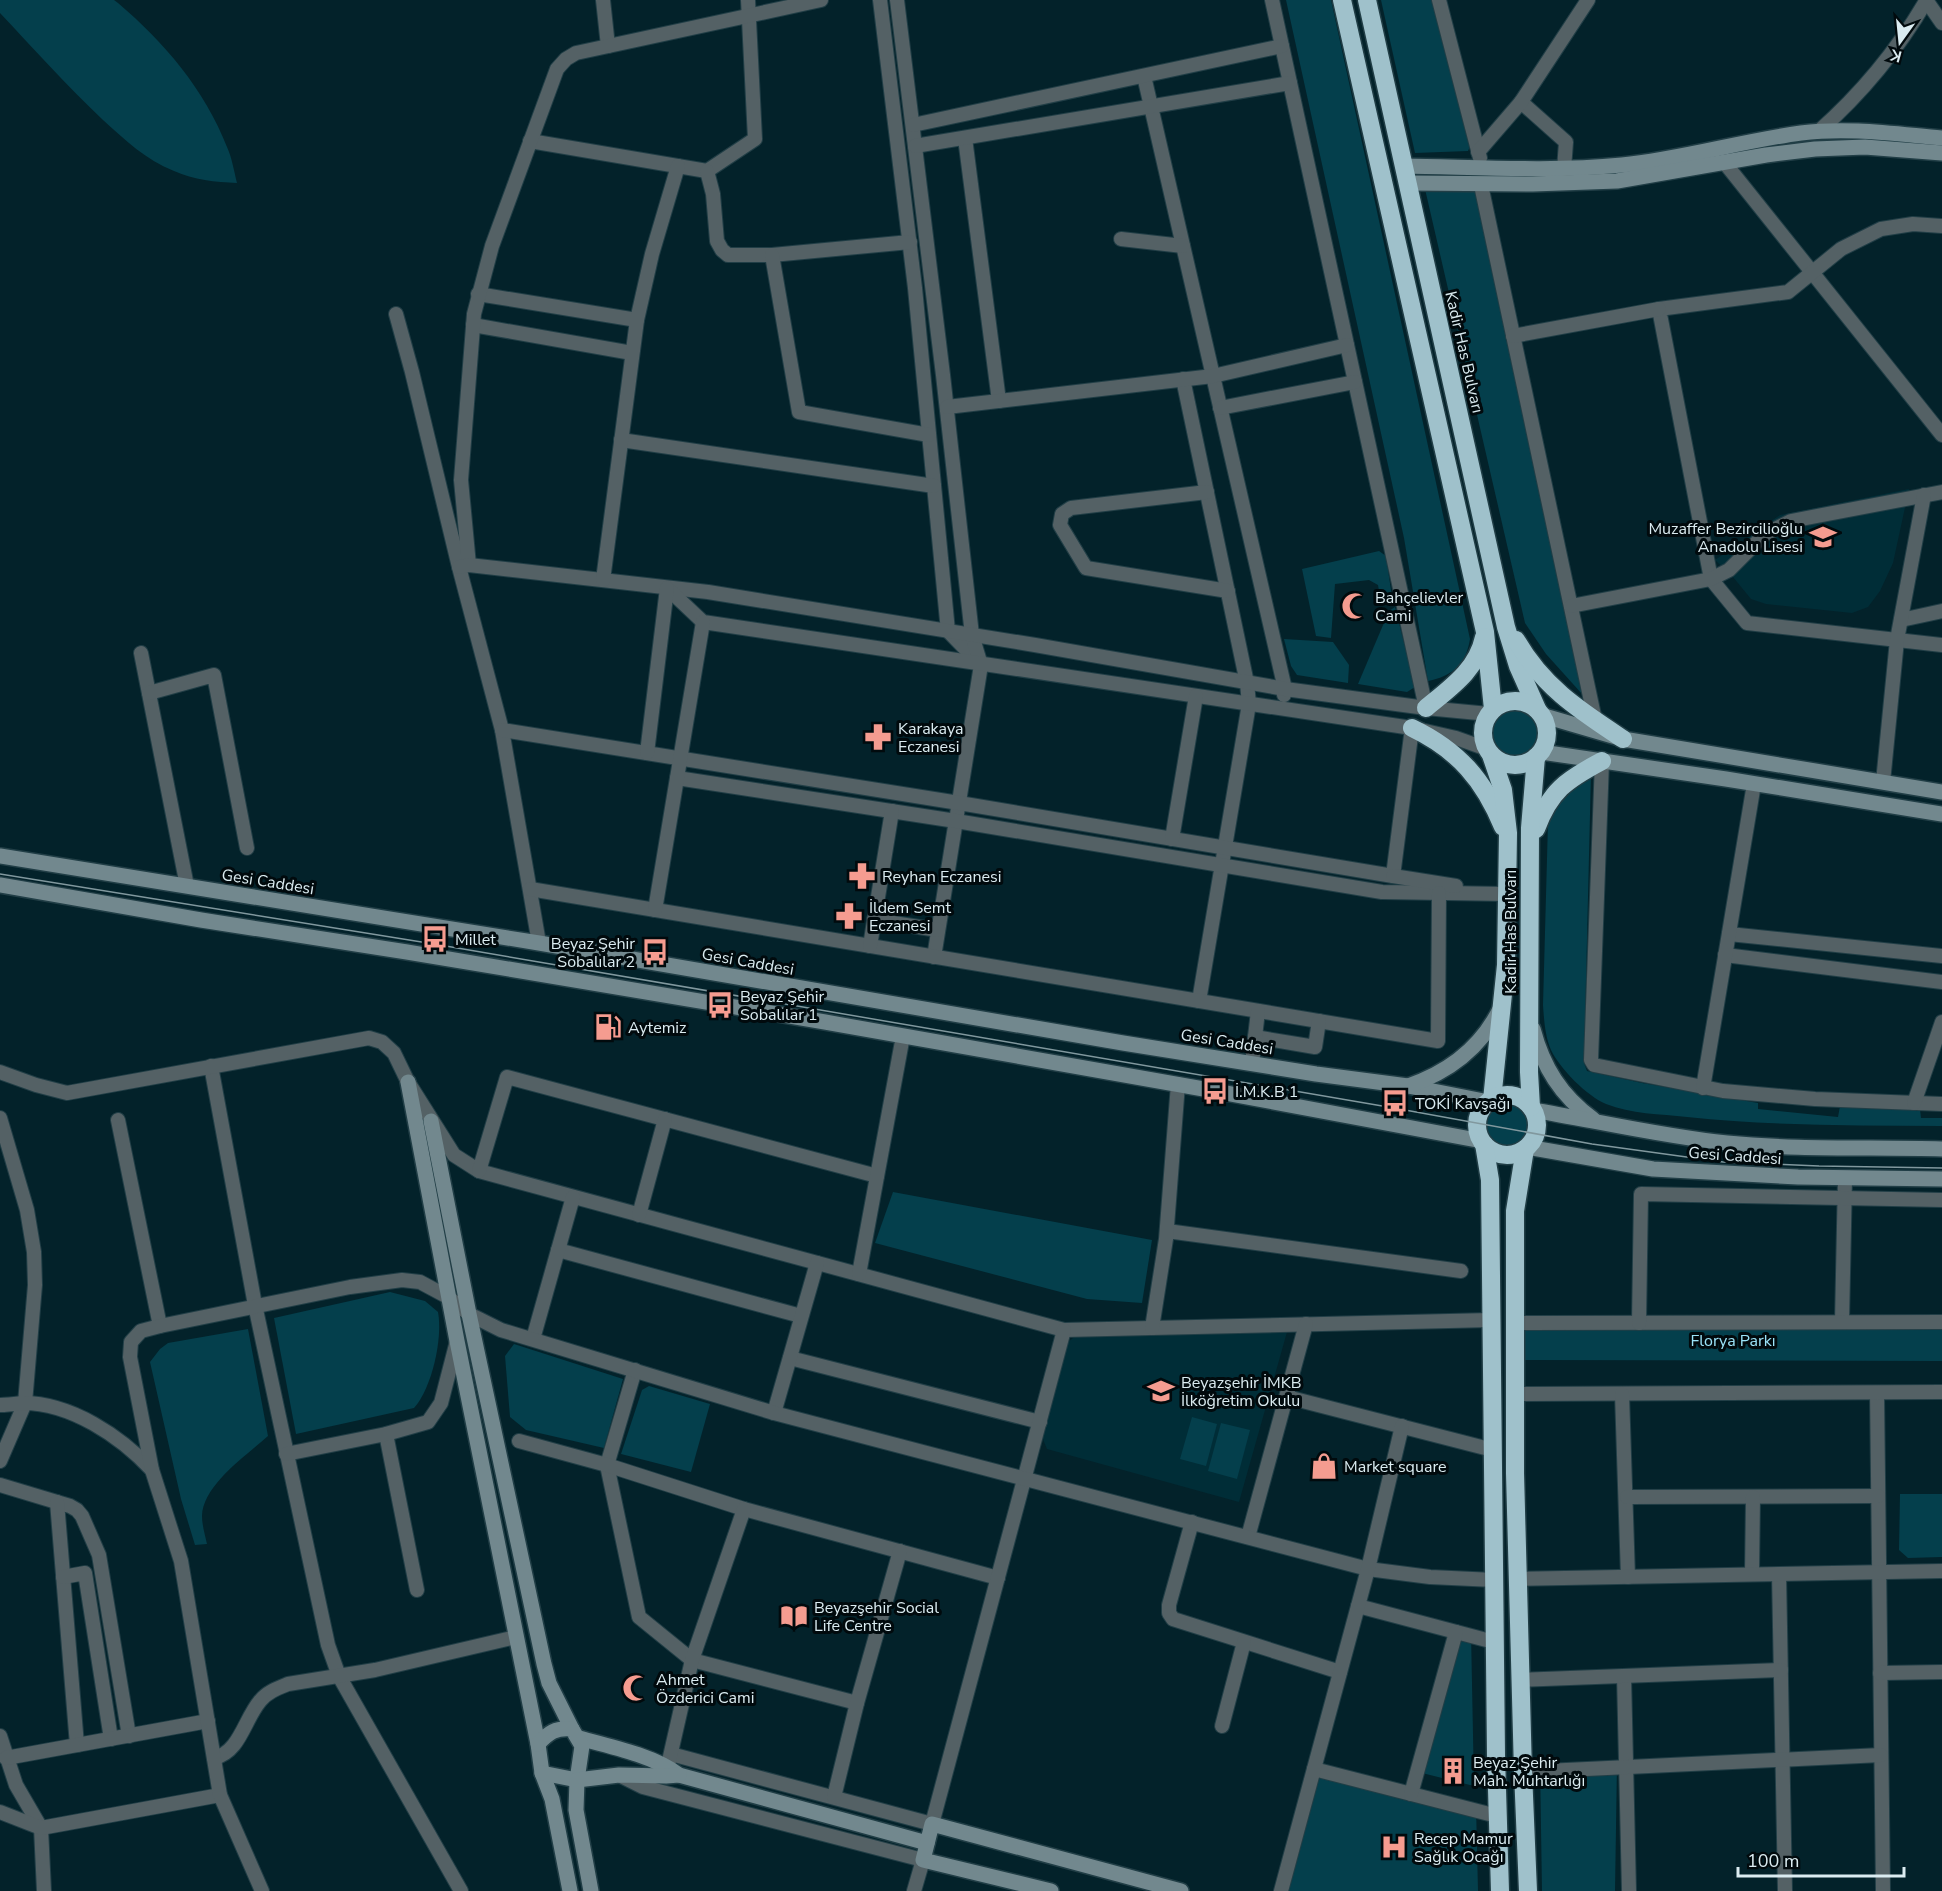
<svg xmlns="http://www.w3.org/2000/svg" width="1942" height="1891" font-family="'Nunito Sans',sans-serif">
<rect width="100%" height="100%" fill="#03222a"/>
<g fill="#002d37">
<path d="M 1909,489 L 1893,563 L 1880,591 L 1868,607 L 1852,613 L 1766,604 L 1751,599 L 1733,577 L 1715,560 L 1780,515 Z"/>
<path d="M 1280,1325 L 1287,1332 L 1239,1502 L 1047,1449 L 1042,1437 L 1064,1345 L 1077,1335 Z"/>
</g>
<g fill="#043f4c">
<path d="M 0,0 L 114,0 L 118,3 C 164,42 205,90 227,147 C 232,158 234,171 237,183 C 215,182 194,180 174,171 C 146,160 125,140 103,120 C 67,86 34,49 0,13 Z"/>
<path d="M 1286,0 L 1331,0 L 1470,639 C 1466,664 1453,676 1428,681 L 1404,538 Z"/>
<path d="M 1381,0 L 1432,0 L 1471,144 L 1468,151 L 1415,153 Z"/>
<path d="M 1425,189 L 1478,189 L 1582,694 L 1546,654 L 1525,623 Z"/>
<path d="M 1379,551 L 1386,556 L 1392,597 L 1380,597 L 1378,585 L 1369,580 L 1335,584 L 1331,638 L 1316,636 L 1302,569 Z"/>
<path d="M 1395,607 L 1415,687 L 1407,692 L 1358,684 L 1389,611 Z"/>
<path d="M 1284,639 L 1333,642 L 1349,665 L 1348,683 L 1297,675 L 1291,666 Z"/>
<circle cx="1514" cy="733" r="24"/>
<path d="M 1591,773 L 1584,1063 L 1587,1071 L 1642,1083 L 1758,1103 L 1758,1109 L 1838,1117 L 1840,1106 L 1920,1109 L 1921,1118 L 1942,1118 L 1942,1126 C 1857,1125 1771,1126 1687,1117 C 1660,1114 1631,1114 1606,1104 C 1587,1096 1560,1069 1551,1050 C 1545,1036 1544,1020 1543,1005 L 1548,822 L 1556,803 Z"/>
<circle cx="1507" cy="1125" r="22"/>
<path d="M 893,1192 L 1152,1240 L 1142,1303 L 1087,1299 L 875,1243 Z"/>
<path d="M 390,1292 L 425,1301 L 438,1312 C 443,1338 432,1388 414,1408 L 296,1434 L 274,1318 Z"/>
<path d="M 1523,1319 L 1942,1319 L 1942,1361 L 1524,1360 Z"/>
<path d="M 248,1329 L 268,1436 C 246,1456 203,1485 202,1516 C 202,1525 205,1535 207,1544 L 195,1545 L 181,1499 L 150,1362 L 160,1349 L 168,1343 Z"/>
<path d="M 514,1344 L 623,1379 L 604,1448 L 526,1430 L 510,1417 L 505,1356 Z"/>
<path d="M 649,1386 L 710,1404 L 691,1472 L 621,1454 L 642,1390 Z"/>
<path d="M 1192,1417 L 1217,1424 L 1206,1466 L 1180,1459 Z"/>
<path d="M 1221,1423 L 1250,1430 L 1237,1479 L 1208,1471 Z"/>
<path d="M 1900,1494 L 1942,1494 L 1942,1557 L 1908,1558 L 1899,1550 Z"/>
<path d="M 1454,1627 L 1471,1632 L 1474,1786 L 1414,1771 Z"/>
<path d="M 1617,1763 L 1615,1891 L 1542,1891 L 1540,1764 Z"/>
<path d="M 1320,1765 L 1476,1805 L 1478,1891 L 1285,1891 Z"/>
</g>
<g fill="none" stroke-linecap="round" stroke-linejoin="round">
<defs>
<g id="street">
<path d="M 603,0 L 608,46"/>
<path d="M 880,0 L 915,288 L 948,631 L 979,663"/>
<path d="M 897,0 L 943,375 L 972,635 L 981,665 L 934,957"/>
<path d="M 1272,0 L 1426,708"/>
<path d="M 1439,0 L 1480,158"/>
<path d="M 1926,0 L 1942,23"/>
<path d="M 1144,76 L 1285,689 L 1284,695"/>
<path d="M 1521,102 L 1566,142 L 1564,169"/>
<path d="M 913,125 L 1282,46"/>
<path d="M 1818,132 C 1862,93 1897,51 1926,1"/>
<path d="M 965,138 L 999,401"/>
<path d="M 530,141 L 707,171 L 755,139 L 748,0"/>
<path d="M 915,146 L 1290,83"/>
<path d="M 1478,152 L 1521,102 L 1588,0"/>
<path d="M 1724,162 L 1942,435"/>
<path d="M 707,171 L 713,194 L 717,241 L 722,250 L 728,255 L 772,255 L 910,242"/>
<path d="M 1481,185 L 1595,720"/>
<path d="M 1942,226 L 1913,224 L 1881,229 L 1841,249 L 1788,292 L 1659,309 L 1711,579 L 1747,623 L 1942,645"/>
<path d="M 1121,239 L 1183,246"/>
<path d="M 772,255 L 799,412 L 929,435"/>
<path d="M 478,294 L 637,320"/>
<path d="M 396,314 L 412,372 L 459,567 L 502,730 L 539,943"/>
<path d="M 473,325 L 632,353"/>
<path d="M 1513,336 L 1659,309"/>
<path d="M 1183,379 L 1247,683 L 1249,704 L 1199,1001"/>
<path d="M 947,407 L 1213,376 L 1347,345"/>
<path d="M 1220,408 L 1355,382"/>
<path d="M 621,440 L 934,486"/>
<path d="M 1207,492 L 1071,508 L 1062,514 L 1060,525 L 1086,568 L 1228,591"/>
<path d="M 469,565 L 461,480 L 474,314 L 492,246 L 557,69 L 566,59 L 576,53 L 821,0"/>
<path d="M 459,567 L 469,565 L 708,592 L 1035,645 L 1285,689 L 1426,708 L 1489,714"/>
<path d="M 603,580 L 637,320 L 652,254 L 678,166"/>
<path d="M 667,588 L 703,622 L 1412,728 L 1456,738 L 1487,749"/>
<path d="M 1571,606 L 1711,579 L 1729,570 L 1765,534 L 1791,521 L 1942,492"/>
<path d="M 1901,620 L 1942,611"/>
<path d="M 141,653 L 187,886"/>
<path d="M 149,693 L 214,675 L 247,848"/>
<path d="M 502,730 L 959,803 L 1393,876 L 1412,728"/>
<path d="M 647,753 L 667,588"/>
<path d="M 1602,761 L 1591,1060 L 1594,1065 L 1723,1091 L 1815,1099 L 1942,1104"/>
<path d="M 677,778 L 956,821 L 1382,892 L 1507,894"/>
<path d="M 1883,782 L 1897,640 L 1924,495"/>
<path d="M 1172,839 L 1196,696"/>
<path d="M 1393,876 L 1456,886"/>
<path d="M 530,889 L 1438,1041 L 1439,893"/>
<path d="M 655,910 L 703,622"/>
<path d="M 874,920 L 938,930"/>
<path d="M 1729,934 L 1942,956"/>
<path d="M 870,946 L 892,811"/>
<path d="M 1725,955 L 1942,982"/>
<path d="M 1255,1037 L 1315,1047 L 1319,1021"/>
<path d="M 1252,1063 L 1258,1011"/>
<path d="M 211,1066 L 255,1305 L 328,1645 L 339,1676 L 461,1891"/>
<path d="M 0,1072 L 36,1085 L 67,1093 L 369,1038 L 382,1042 L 394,1053 L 408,1082 L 454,1155 L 479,1171 L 1064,1330 L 1491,1320"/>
<path d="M 1703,1088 L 1754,784"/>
<path d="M 1914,1103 L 1942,1022"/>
<path d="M 0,1118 L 27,1210 L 34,1252 L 35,1285 L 25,1403 L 0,1461"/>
<path d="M 118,1120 L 160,1326"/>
<path d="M 479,1171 L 507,1077 L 877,1176"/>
<path d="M 639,1215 L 665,1119"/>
<path d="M 1167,1231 L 1461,1271"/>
<path d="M 558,1250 L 801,1316"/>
<path d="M 859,1274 L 903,1036"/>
<path d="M 1842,1322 L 1845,1178"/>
<path d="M 1515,1323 L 1942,1322"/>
<path d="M 1639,1323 L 1641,1194 L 1942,1200"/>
<path d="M 1152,1328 L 1166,1239 L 1178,1084"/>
<path d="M 533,1339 L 573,1197"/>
<path d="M 790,1358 L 1040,1422"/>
<path d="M 635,1370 L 607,1465 L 639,1617 L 692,1660 L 857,1703"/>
<path d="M 1877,1393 L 1883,1891"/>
<path d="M 1515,1394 L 1942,1392"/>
<path d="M 1622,1394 L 1628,1577"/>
<path d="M 1287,1397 L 1493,1450"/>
<path d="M 0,1405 C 8,1405 15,1404 23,1403 C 71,1403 120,1436 152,1470"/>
<path d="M 774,1413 L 817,1263"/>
<path d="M 386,1434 L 417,1590"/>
<path d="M 519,1441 L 607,1465 L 744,1509 L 998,1578"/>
<path d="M 286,1454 L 386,1434 L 428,1422 L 441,1403 L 457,1341"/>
<path d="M 0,1485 L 70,1506 L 77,1510 L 82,1516 L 99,1555 L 129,1736"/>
<path d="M 1627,1497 L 1878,1496"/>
<path d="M 57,1502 L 77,1745"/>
<path d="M 1192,1522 L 1169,1605 L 1169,1613 L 1173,1619 L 1340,1672"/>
<path d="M 1248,1537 L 1306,1324"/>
<path d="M 1752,1574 L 1753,1497"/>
<path d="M 1779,1574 L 1785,1891"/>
<path d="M 63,1577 L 85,1573 L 111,1739"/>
<path d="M 1517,1579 L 1942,1571"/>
<path d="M 1358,1606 L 1494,1642"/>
<path d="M 1880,1673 L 1942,1672"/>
<path d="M 1624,1676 L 1629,1891"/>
<path d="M 1520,1680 L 1781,1670"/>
<path d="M 1222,1726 L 1244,1642"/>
<path d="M 0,1736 L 16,1785 L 41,1828 L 44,1891"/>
<path d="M 671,1754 L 932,1824 L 1064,1330"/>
<path d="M 6,1758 L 208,1721"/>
<path d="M 214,1758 C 240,1752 244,1720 260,1701 C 267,1692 278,1688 288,1684 L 375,1670 L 516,1637"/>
<path d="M 669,1761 L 692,1660 L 744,1509"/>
<path d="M 1314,1769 L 1497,1816"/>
<path d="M 1523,1772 L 1881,1755"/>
<path d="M 619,1775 L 643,1787 L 923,1860 L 914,1891"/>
<path d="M 1411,1794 L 1456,1632"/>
<path d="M 834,1797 L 857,1703 L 900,1551"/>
<path d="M 0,1812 L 41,1828 L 220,1795"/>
<path d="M 262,1891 L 220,1795 L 181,1561 L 152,1470 L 130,1357 L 131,1342 L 141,1331 L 160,1326 L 350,1287 L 402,1280 L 420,1282 L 448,1297 L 469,1314 L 501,1330 L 774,1413 L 1368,1569 L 1430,1577 L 1494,1580"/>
<path d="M 1281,1891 L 1368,1569 L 1402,1426"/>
</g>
<g id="secondary">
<path d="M 1403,166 C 1476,167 1549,172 1622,165 C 1682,159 1741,141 1801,133 C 1848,127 1895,134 1942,138"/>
<path d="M 1407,183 L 1533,184 L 1617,181 L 1766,155 L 1815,149 L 1865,147 L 1942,153"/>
<path d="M 1541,715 L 1623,739 L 1942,792"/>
<path d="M 1541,752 L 1726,779 L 1942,814"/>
<path d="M 0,856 L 539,943 L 1123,1043 L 1316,1074 L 1408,1086 L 1489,1102"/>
<path d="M 0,885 L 201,920 L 407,952 L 825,1022 L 1215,1091 L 1482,1141"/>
<path d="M 1533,1029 C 1543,1067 1561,1096 1593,1119"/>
<path d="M 408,1082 L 457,1341 L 538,1744 L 542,1773 L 552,1799 L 570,1891"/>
<path d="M 1408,1086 C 1449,1072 1482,1047 1501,1007"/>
<path d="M 1533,1110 C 1597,1121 1661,1136 1727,1143 C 1798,1150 1871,1147 1942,1149"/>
<path d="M 431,1121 L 469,1314 L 544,1664 L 549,1683 L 572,1729"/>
<path d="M 1527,1147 L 1653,1169 L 1798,1177 L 1942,1179"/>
<path d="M 579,1738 C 609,1746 655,1756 679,1775 L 927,1843"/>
<path d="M 538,1744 C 548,1733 556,1727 572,1729 L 582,1746 L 577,1780 L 542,1773"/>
<path d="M 591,1891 L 576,1810 L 577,1780 L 619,1775 L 666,1776 L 679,1775"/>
<path d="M 1051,1891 L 923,1860 L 932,1824 L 1181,1891"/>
</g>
<g id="highway">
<path d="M 1342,0 L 1485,632 L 1493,709"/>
<path d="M 1367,0 L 1506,627 L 1518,666 L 1537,709"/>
<path d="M 1516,640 C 1543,687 1579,710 1623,739"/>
<circle cx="1515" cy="733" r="32"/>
<path d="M 1426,708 C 1450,688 1477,670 1484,637"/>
<path d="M 1412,728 C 1458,750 1484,780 1503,827"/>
<path d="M 1491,755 L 1503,790 L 1508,833 L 1506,965 L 1492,1100"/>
<path d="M 1536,829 C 1550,791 1566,780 1602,761"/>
<circle cx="1507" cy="1125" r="30"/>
<path d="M 1531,1107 L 1529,1072 L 1530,828 L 1536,757"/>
<path d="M 1484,1144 L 1490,1180 L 1496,1755 L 1500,1891"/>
<path d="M 1525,1149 L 1515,1211 L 1515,1473 L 1523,1772 L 1528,1891"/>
</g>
</defs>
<use href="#street" stroke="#213e46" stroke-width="16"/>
<use href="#secondary" stroke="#213e46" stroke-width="18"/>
<use href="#highway" stroke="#213e46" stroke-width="21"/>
<use href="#street" stroke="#546165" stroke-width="14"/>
<use href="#secondary" stroke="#72888e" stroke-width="15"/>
<use href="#highway" stroke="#9fc1cb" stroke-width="18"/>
<path stroke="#81989e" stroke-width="1.5" d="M 0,874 L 434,944 L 1394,1108 L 1592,1144 L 1723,1162 L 1819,1166 L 1942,1168"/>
</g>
<defs>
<symbol id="school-bare" viewBox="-9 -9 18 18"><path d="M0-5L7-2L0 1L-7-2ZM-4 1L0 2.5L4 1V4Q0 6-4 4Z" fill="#f59c90" stroke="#010a0d" stroke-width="2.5" paint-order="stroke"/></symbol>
<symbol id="mosque-bare" viewBox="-9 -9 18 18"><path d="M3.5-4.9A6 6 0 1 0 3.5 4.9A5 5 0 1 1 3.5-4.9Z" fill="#f59c90" stroke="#010a0d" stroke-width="2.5" paint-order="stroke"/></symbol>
<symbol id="pharmacy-bare" viewBox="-9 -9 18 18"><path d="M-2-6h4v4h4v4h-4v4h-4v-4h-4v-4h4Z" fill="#f59c90" stroke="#010a0d" stroke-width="2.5" paint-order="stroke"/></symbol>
<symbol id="bus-bare" viewBox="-9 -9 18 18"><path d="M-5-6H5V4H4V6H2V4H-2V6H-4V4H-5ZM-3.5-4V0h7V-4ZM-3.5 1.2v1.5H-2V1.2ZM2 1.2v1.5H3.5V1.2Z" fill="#f59c90" stroke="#010a0d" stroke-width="2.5" paint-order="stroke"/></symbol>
<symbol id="fuel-bare" viewBox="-9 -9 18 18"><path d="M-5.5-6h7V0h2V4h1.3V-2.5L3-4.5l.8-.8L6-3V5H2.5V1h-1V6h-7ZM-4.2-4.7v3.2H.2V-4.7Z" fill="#f59c90" stroke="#010a0d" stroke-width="2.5" paint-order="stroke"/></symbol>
<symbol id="shop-bare" viewBox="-9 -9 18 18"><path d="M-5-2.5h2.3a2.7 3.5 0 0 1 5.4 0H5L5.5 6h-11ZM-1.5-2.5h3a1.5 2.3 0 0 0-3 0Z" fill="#f59c90" stroke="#010a0d" stroke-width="2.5" paint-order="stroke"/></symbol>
<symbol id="library-bare" viewBox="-9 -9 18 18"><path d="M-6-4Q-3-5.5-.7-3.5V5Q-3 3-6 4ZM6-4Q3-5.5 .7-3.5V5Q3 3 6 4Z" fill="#f59c90" stroke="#010a0d" stroke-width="2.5" paint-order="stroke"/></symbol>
<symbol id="building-bare" viewBox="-9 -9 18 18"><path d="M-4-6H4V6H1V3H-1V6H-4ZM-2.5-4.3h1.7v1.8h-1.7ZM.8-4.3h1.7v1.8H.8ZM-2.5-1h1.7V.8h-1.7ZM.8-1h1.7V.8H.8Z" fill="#f59c90" stroke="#010a0d" stroke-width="2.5" paint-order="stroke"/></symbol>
<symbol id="hospital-bare" viewBox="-9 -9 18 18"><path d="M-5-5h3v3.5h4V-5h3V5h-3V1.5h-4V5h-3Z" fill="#f59c90" stroke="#010a0d" stroke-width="2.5" paint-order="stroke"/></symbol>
</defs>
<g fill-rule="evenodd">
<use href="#school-bare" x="1804" y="518" width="38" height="38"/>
<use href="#mosque-bare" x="1336" y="587" width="38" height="38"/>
<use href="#pharmacy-bare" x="859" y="718" width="38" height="38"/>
<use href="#pharmacy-bare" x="843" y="857" width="38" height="38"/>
<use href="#pharmacy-bare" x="830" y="897" width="38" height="38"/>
<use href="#bus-bare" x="416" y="920" width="38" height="38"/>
<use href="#bus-bare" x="636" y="933" width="38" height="38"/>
<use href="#bus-bare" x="701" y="986" width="38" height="38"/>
<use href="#fuel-bare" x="589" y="1008" width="38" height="38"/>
<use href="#bus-bare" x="1196" y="1072" width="38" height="38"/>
<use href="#bus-bare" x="1376" y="1084" width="38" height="38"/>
<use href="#school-bare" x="1142" y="1372" width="38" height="38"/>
<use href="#shop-bare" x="1305" y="1447" width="38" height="38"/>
<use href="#library-bare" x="775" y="1597" width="38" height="38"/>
<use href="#mosque-bare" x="617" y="1669" width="38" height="38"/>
<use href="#building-bare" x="1434" y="1752" width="38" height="38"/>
<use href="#hospital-bare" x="1375" y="1828" width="38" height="38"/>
</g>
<g text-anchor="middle" stroke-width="6" stroke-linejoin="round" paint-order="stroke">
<g font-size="16" fill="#dbecf1" stroke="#010a0d">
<text transform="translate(1465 352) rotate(77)" y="6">Kadir Has Bulvarı</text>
<text transform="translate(268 881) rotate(9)" y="6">Gesi Caddesi</text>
<text transform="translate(1510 932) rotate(-90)" y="6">Kadir Has Bulvarı</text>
<text transform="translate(748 961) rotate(10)" y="6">Gesi Caddesi</text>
<text transform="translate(1227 1041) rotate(9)" y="6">Gesi Caddesi</text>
<text transform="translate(1735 1155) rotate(4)" y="6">Gesi Caddesi</text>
</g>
<g font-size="16" fill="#dbecf1" stroke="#010a0d" text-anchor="start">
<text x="1803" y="534" text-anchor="end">Muzaffer Bezircilioğlu<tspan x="1803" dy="18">Anadolu Lisesi</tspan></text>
<text x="1375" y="603">Bahçelievler<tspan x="1375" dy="18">Cami</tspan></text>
<text x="898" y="734">Karakaya<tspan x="898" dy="18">Eczanesi</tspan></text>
<text x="882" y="882">Reyhan Eczanesi</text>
<text x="869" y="913">İldem Semt<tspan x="869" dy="18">Eczanesi</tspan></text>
<text x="455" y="945">Millet</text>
<text x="635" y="949" text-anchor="end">Beyaz Şehir<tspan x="635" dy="18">Sobalılar 2</tspan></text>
<text x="740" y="1002">Beyaz Şehir<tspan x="740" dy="18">Sobalılar 1</tspan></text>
<text x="628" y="1033">Aytemiz</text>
<text x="1235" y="1097">İ.M.K.B 1</text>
<text x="1415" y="1109">TOKİ Kavşağı</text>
<text x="1181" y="1388">Beyazşehir İMKB<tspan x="1181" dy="18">İlköğretim Okulu</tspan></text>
<text x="1344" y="1472">Market square</text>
<text x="814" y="1613">Beyazşehir Social<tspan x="814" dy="18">Life Centre</tspan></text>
<text x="656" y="1685">Ahmet<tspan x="656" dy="18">Özderici Cami</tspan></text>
<text x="1473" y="1768">Beyaz Şehir<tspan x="1473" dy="18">Mah. Muhtarlığı</tspan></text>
<text x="1414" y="1844">Recep Mamur<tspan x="1414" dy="18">Sağlık Ocağı</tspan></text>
</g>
<g font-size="16" fill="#9be4f9" stroke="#010a0d">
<text x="1733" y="1346">Florya Parkı</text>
</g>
</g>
<g transform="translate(1900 42) rotate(195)" stroke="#010a0d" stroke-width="4.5" paint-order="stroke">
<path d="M0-4.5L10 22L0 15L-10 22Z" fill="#dbecf1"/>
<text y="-9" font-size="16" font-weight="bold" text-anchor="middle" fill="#dbecf1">K</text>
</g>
<path d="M1738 1867v9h166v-9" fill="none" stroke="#dbecf1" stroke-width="3"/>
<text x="1747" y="1867" font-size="18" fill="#dbecf1" stroke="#010a0d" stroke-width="4.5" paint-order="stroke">100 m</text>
</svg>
